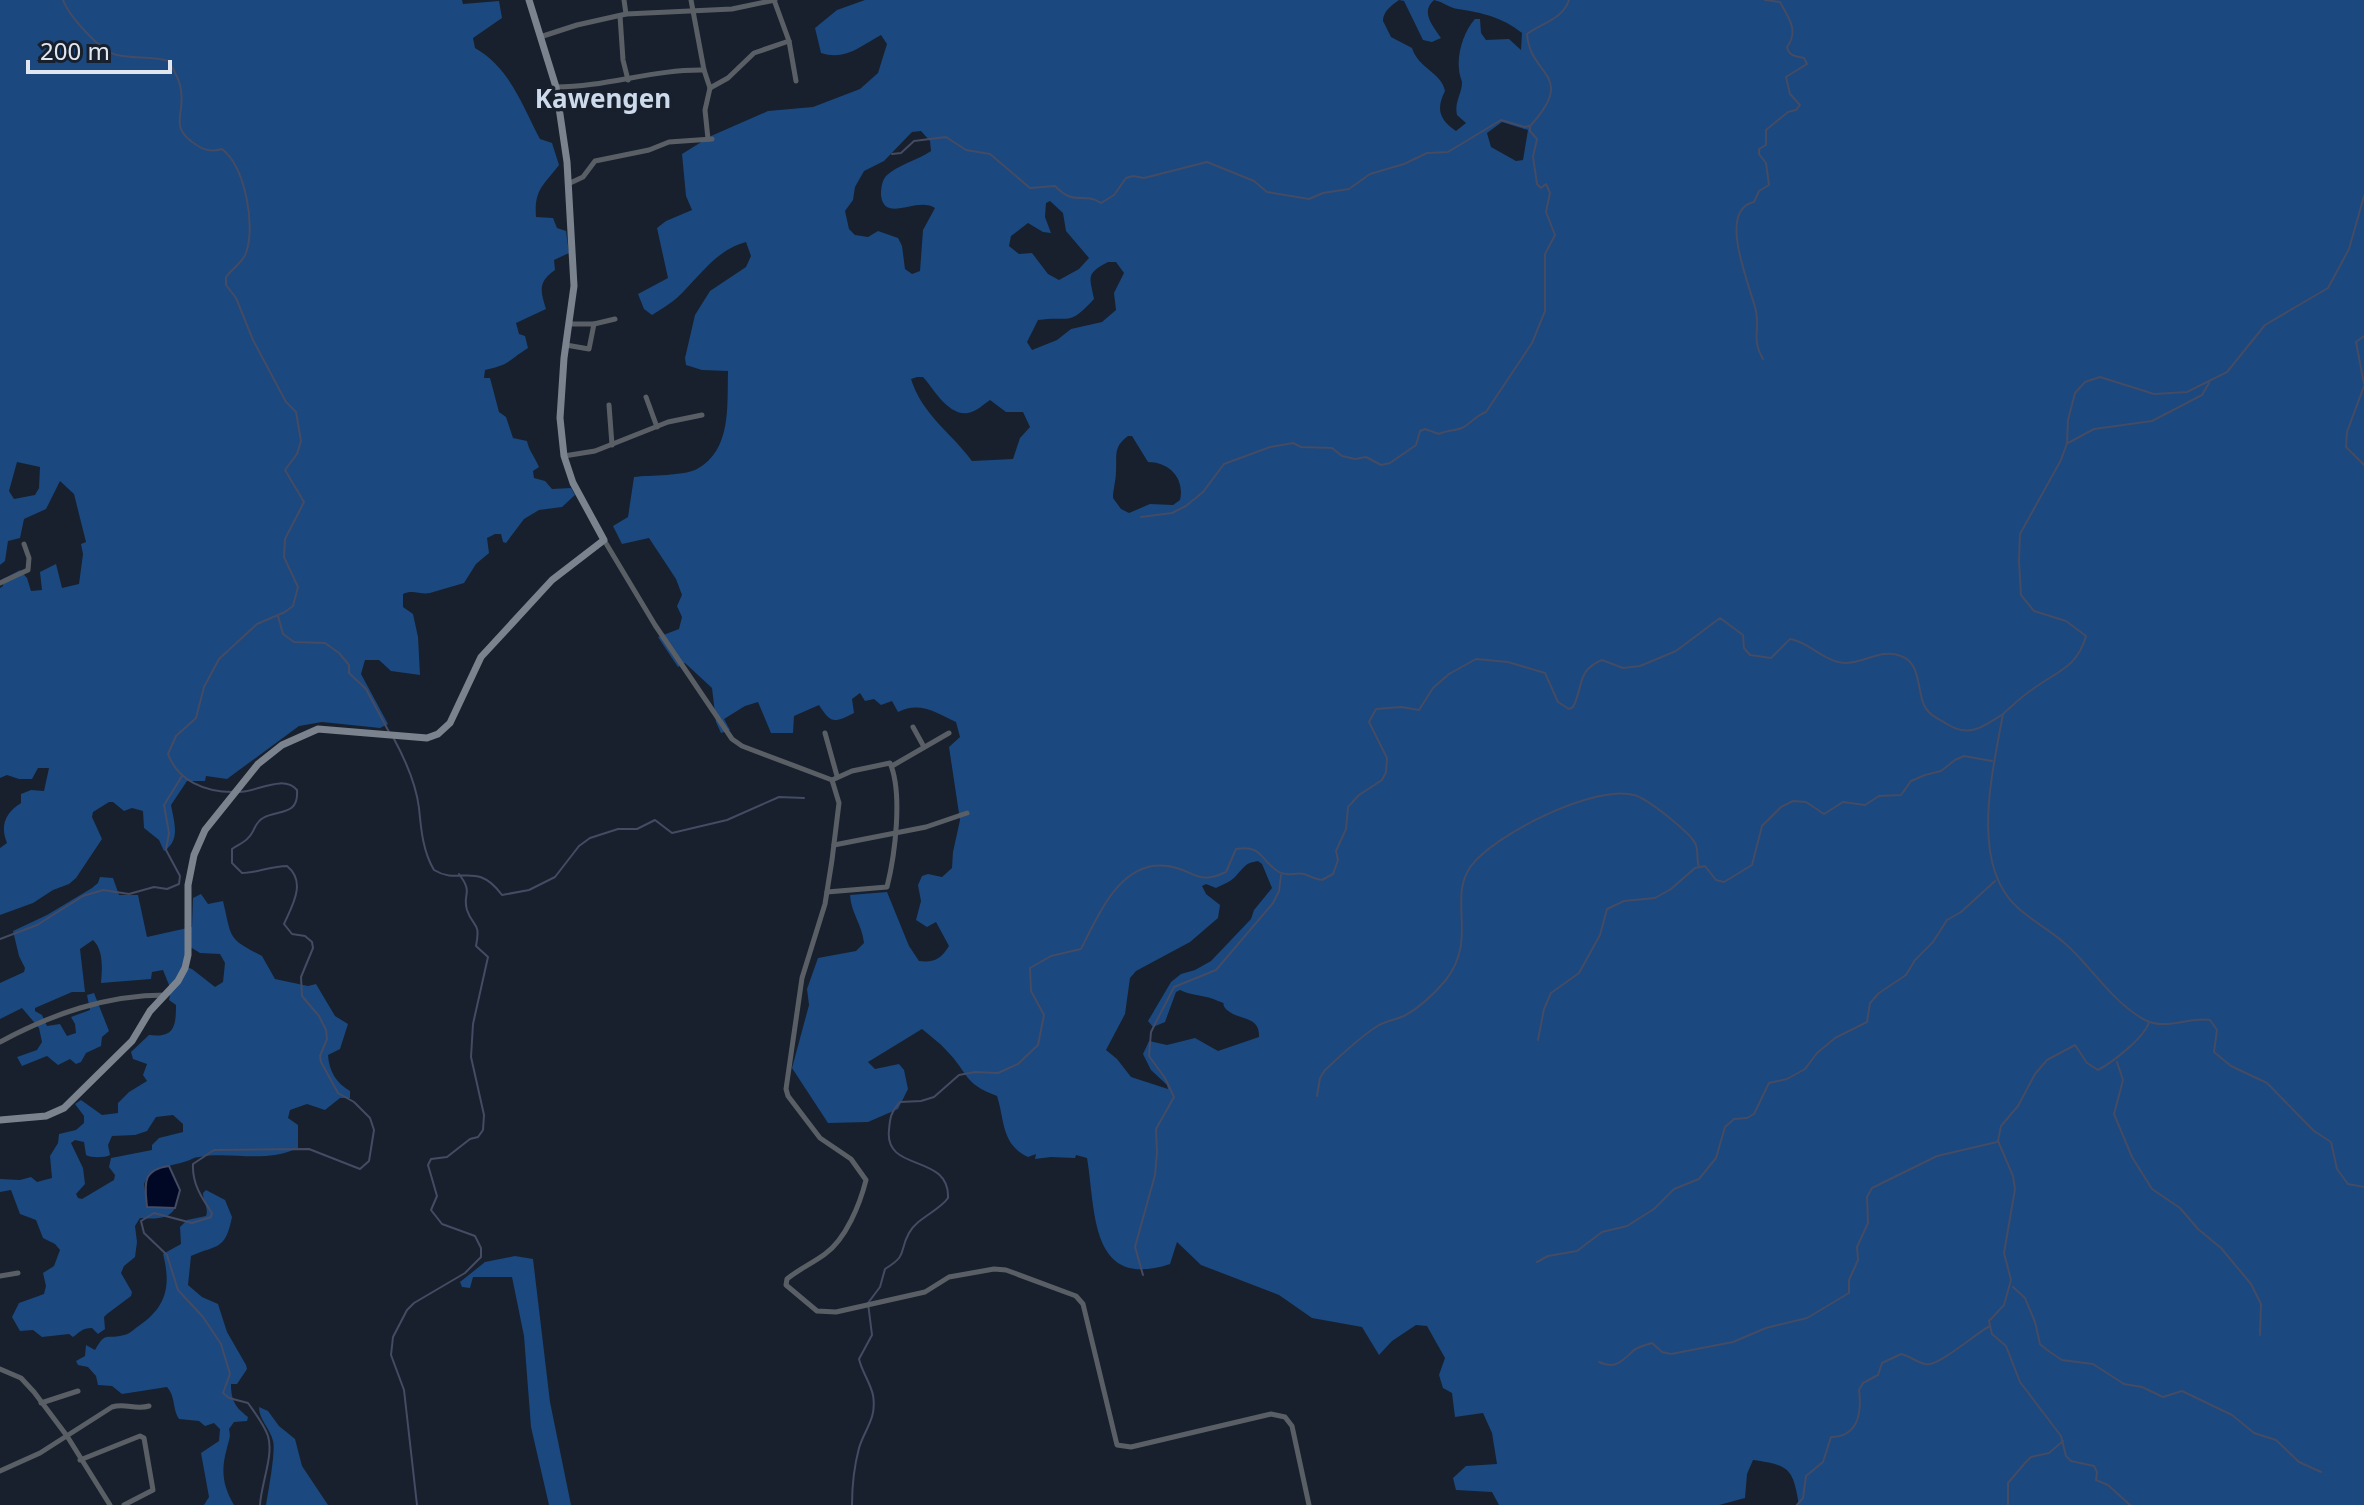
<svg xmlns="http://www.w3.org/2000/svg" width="2364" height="1505" font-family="'Noto Sans',sans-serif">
<rect width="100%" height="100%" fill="#17202c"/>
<g fill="#1b487f" fill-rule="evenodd">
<path d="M 0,0 L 462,0 L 463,4 L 499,1 L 502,18 L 473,38 L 475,48 C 510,68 522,105 540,139 L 552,143 L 559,165 C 544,185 534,189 536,217 L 553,218 L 557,228 L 566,231 L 569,253 L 554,260 L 555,270 C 538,282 540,290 546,309 L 516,323 L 519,334 L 525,336 L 528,348 C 507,361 512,364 485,370 L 484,378 L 490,378 L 499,412 L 506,417 L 513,438 L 527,441 C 529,451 535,457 539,467 L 533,471 L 534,478 L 545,481 L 552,489 L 571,488 L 575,495 L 562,507 L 539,510 L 524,519 L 506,543 L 503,542 L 501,534 L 495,534 L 487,538 L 489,553 L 476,564 L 464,583 C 453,586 441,590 430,593 C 420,595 413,589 403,594 L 403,607 L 413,614 L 418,637 L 420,675 L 391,671 L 379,660 L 365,660 L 361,674 L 388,724 L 380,728 L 322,722 L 299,726 L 227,779 L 206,776 L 205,781 L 187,781 L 171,805 C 174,822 181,840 164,851 L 159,840 L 144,828 L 143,811 L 132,808 L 124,811 L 113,802 L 109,802 L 93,812 L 92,817 L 102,839 L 76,878 L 69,884 L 53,890 L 33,903 L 0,915 L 0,848 L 7,843 C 0,826 5,813 21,803 L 21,794 L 31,790 L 44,791 L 49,768 L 38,768 L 32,779 L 19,779 L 7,775 L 0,778 L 0,588 L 3,586 L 3,579 L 20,570 L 27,578 L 31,591 L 42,590 L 40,572 L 56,564 L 62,588 L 79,584 L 83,554 L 81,544 L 86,542 L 74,494 L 60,481 L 46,509 L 24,519 L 20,538 L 8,541 L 5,561 L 0,565 ZM 17,462 L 40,467 L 39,488 L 35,495 L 14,499 L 9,491 Z"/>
<path d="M 865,0 L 1434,0 C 1420,12 1433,26 1441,38 L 1432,42 L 1423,40 L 1404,1 L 1399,0 C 1392,5 1383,11 1383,21 L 1391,37 L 1412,48 C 1418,68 1442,73 1445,91 C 1436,109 1439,119 1456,131 L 1466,123 L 1457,115 C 1454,102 1462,94 1462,82 C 1461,78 1459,74 1459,69 C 1457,53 1464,31 1475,19 L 1480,19 L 1481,33 L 1486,40 L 1509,39 L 1521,50 L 1522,33 C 1502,17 1483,13 1458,9 C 1450,8 1443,2 1434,0 L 2364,0 L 2364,1505 L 1799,1505 C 1793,1469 1790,1465 1753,1460 L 1747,1474 L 1745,1498 L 1719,1505 L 1499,1505 L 1492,1492 L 1456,1490 L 1453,1478 L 1466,1466 L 1497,1464 L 1492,1433 L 1483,1413 L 1455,1417 L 1452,1393 L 1443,1388 L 1439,1375 L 1445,1358 L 1427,1326 L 1416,1325 L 1392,1341 L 1379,1355 L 1362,1327 L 1312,1318 L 1279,1295 L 1201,1265 L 1177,1242 L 1170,1264 C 1089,1291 1096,1210 1087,1158 L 1076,1155 L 1075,1158 L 1051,1157 L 1035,1159 L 1036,1154 L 1028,1157 C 1001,1144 1005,1121 997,1096 C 962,1083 969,1073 946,1050 C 939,1042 930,1036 922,1029 L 868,1062 L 875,1069 L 899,1064 L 904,1070 L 908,1089 L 898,1109 L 868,1122 L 828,1123 L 792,1068 L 809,1005 L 807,989 L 818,958 L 856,951 L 864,943 C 862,924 851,913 850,895 L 887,892 L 909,946 L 919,961 C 934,963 941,959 949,946 L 936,922 L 927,927 L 916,920 L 921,901 L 918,885 L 922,876 L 928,874 L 942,877 L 952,868 L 953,852 L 960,820 L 949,747 L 960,737 L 956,722 C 936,713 920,701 898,712 L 892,701 L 881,705 L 874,699 L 865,701 L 860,693 L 852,699 L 854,713 C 834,723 831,724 819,705 L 794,716 L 793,733 L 771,733 L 758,702 L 745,706 L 724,719 L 730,730 L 721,733 L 716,722 L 712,688 L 685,663 L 678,667 L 658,637 L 679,629 L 682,617 L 677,606 L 682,595 L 676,579 L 649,538 L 622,544 L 613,526 L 628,517 L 634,477 C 650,475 684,476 697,469 C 732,450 727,405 728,371 L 702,370 L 686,365 L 685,358 L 695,315 L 710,291 L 746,267 L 751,256 L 746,242 C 716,250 700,276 678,297 C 670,304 661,309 652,315 L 644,309 L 638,294 L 668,278 L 657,228 L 666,221 L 692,210 L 686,196 L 682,154 L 711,136 L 768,111 L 813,107 L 860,89 L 878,73 L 887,44 L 881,35 C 860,46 846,61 821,53 L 815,28 L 837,10 ZM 1502,122 L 1528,130 L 1523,160 L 1516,161 L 1491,147 L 1487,133 ZM 921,131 L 930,141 L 931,151 C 918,160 897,165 886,176 C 882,181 881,188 881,195 C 884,224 917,196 935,208 L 923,230 L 920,271 L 912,274 L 905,269 L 902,246 L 898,238 L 878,231 L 868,237 L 855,235 L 849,229 L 845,211 L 853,200 L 855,187 L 864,171 L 884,161 L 912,132 ZM 1050,201 L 1063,213 L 1066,231 L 1089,258 L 1079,269 L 1059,280 L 1048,274 L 1032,253 L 1019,254 L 1009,246 L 1011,236 L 1028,223 L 1043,232 L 1051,233 L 1045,217 L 1046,203 ZM 1108,262 L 1116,262 L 1124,273 L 1114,293 L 1116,310 L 1102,322 L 1071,329 L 1057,340 L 1032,350 L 1027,342 L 1038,320 C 1071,315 1067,328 1094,299 C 1090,277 1085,274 1108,262 ZM 917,377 L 923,377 C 934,389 948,416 968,413 C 976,412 984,404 990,400 L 1006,412 L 1023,412 L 1030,427 L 1020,438 L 1013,459 L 972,461 C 950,431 923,416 911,379 ZM 1128,436 L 1132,436 L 1148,462 C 1169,462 1185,478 1180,500 L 1173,505 L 1150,504 L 1129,513 L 1121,509 L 1113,498 C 1113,489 1116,481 1116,471 C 1117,455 1113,447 1128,436 ZM 1258,861 L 1262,864 L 1272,888 L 1254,910 L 1251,919 L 1211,961 L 1195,970 L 1181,974 L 1171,982 L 1148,1021 L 1153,1027 L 1165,1022 L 1176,992 L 1180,990 C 1192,996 1206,995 1218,1001 C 1229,1005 1219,1002 1227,1010 C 1239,1021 1260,1015 1259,1037 L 1218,1051 L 1195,1038 L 1167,1045 L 1149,1041 L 1143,1054 L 1151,1070 L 1167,1085 L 1168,1089 L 1131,1077 L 1117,1059 L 1106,1050 L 1125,1014 L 1130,978 L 1136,971 L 1190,942 L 1218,918 L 1220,905 L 1206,894 L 1202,886 L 1206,884 L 1216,888 C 1222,885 1230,882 1235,877 C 1244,868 1244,863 1258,861 Z"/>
<path d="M 100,877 L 113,878 L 119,895 L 138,895 L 147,937 L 192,927 L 193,898 L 201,894 L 208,904 L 223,901 C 232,939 227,938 262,956 L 275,979 L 308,986 L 316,984 L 335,1016 L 348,1024 L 340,1049 L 328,1055 C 329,1071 336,1083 350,1091 L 350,1098 L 340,1098 L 325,1110 L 307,1104 L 290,1110 L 288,1118 L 298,1125 L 298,1148 C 263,1164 232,1151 199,1157 C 194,1157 191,1160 187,1161 C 170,1167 152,1166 144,1184 L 147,1207 L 175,1208 C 169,1220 153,1219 140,1218 L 135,1226 L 137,1242 L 135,1257 L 124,1266 L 121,1273 L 132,1292 L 131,1296 L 107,1314 L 104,1317 L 105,1329 L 98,1334 L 92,1328 C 82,1328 80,1332 73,1337 L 69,1334 L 42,1337 L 33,1330 L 20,1331 L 12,1317 L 19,1303 L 44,1294 L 46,1286 L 43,1273 L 54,1266 L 60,1250 L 55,1244 L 43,1238 L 36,1220 L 20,1214 L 11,1190 L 0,1192 L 0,1179 L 20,1180 L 31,1177 L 37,1182 L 52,1178 L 50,1156 L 58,1143 L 59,1134 L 76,1130 L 84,1123 L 84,1116 L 75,1104 L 81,1100 L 102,1115 L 118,1113 L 118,1103 L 129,1092 L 147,1081 L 143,1075 L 147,1064 L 133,1059 L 131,1052 L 149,1035 C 174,1038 176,1027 176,1005 L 169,1000 L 171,990 L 163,970 L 152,972 L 151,979 L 101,983 C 102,970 104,950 93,940 L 80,949 L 85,992 L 72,992 L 35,1008 L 35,1011 L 42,1015 L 47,1026 L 60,1024 L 67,1036 L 76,1033 L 75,1024 L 71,1017 L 90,1010 L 87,995 L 94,993 L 109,1031 L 102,1037 L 101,1046 L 86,1053 L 81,1062 L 76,1064 L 70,1059 L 58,1065 L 47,1056 L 22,1066 L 17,1057 L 37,1050 L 42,1042 L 39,1028 L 22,1008 L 0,1019 L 0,983 L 24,972 L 25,968 L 19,956 L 13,931 L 47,915 L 92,888 L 98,883 ZM 187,945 L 200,953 L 220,954 L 225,963 L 223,982 L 215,987 L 192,969 L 184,966 ZM 173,1115 L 183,1124 L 183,1132 L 159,1138 L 152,1145 L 152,1150 L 111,1158 L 109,1167 L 115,1175 L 114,1180 L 82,1199 L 78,1198 L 76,1194 L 85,1184 L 83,1168 L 71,1143 L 75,1140 L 84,1142 L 86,1155 C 91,1158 105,1158 110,1155 L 108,1145 L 112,1136 L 135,1135 L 147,1131 L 156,1117 Z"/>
<path d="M 206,1190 L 225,1200 L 232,1217 C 225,1251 218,1244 191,1256 L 188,1285 L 202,1297 L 218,1304 L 227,1332 L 246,1365 L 247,1369 L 237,1384 L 231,1384 C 231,1400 235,1407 248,1417 L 247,1421 L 234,1422 L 229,1429 C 231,1438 229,1439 227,1448 C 221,1469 222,1485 234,1505 L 204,1505 L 209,1497 L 201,1453 L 219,1441 L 220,1429 L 214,1423 L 205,1426 L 199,1421 L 179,1419 C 172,1409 176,1397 167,1387 L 122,1394 L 112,1386 L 98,1385 L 96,1376 L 88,1367 L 78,1365 L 76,1361 L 85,1356 L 86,1345 L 95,1350 C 106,1330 106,1340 124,1335 C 130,1334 135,1328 140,1325 C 167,1306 171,1285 163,1254 L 181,1244 L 180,1227 L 187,1220 L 206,1216 C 209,1209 203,1201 203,1193 Z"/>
<path d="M 515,1256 L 533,1259 L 550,1402 L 571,1505 L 549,1505 L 531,1427 L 524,1336 L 512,1277 L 473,1277 L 470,1288 L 462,1287 L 460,1282 L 485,1262 Z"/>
<path d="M 259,1407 L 268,1411 L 279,1426 L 295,1439 L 302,1466 L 328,1505 L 266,1505 C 268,1493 276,1450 273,1441 C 270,1428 259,1420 259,1407 Z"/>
</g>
<path fill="#000826" stroke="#444b63" stroke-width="2" d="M 169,1166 L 180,1190 L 175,1208 L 147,1207 C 145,1185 141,1170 169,1166 Z"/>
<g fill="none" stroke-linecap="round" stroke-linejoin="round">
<g stroke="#444b63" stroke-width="2">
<path d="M 63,0 C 69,16 100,51 117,55 C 134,59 152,56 169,61 C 173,69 178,77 180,85 C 188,114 165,126 198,146 C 206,151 213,152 222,149 C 245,167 256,225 246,253 C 243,262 232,269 226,277 L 226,285 L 236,298 L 253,340 L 286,402 L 296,412 L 301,441 L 297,454 L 285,470 L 304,502 L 285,539 L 284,557 L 298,587 L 293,606 L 285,612 L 257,624 L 219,659 L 204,687 L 196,718 L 176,736 L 168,754 C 178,781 205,792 233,792"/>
<path d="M 1531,125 C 1577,74 1530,77 1527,34 C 1542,23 1563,19 1569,0"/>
<path d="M 892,154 L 901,153 L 914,141 L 946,137 L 966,150 L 990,154 L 1030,188 L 1055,186 C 1075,207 1083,191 1101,203 L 1114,195 L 1126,178 L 1133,176 L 1144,178 L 1207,162 L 1254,181 L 1267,192 L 1309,199 L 1323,193 L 1349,189 L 1370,174 L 1404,164 L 1427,153 L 1448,152 L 1501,120 L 1525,127 L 1529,126"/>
<path d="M 2364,196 L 2349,249 L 2328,288 L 2265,325 L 2227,372 L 2187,392 L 2154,394 L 2100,377 L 2085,382 L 2075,393 L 2068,420 L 2067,443 L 2061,460 L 2020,534 L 2019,561 L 2021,595 L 2034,611 L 2066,621 L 2086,636 C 2077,668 2057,671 2033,689 C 2022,696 2012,706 2003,714 C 1993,770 1969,863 2017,907 C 2033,922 2054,932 2070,948 C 2093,970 2115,1004 2145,1020 C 2167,1031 2190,1016 2210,1020 L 2217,1030 L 2214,1052 L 2231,1066 L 2267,1083 L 2314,1131 L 2331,1142 L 2337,1169 L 2348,1184 L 2364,1187"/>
<path d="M 1763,359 C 1751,338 1760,332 1756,311 C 1751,288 1716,210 1754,202 L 1759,191 L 1769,185 L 1766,163 L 1759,154 L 1759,149 L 1766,145 L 1766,130 L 1788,112 L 1796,110 L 1800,105 L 1790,94 L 1786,77 L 1807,64 L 1804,58 C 1795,56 1789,56 1787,47 C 1799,31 1789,18 1780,2 L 1765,0"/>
<path d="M 2364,384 L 2356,342 L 2364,336"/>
<path d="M 2364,386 L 2347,432 L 2346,447 L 2364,465"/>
<path d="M 2068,443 L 2094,429 L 2152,421 L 2202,395 L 2209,383"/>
<path d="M 1141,517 L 1172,513 L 1186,506 L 1203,492 L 1224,464 L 1270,447 L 1293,443 L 1301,447 L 1332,448 L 1342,456 L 1355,459 L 1366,457 L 1381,465 L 1390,463 L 1416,445 L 1420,431 L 1425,429 L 1439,434 C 1447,430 1456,431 1464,427 C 1472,422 1477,415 1486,412 L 1532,343 L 1545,311 L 1545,254 L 1555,235 L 1546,212 L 1550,193 L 1546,184 L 1541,188 L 1537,184 L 1533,157 L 1537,139 L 1530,131 L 1530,126"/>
<path d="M 278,616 L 283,634 L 294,642 L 325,643 L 339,653 L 349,665 L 349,673 L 366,689 L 389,732"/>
<path d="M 393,737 C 405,759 416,783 419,808 C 421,829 423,852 434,870 C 460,886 476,860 502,895 L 529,890 L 555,877 L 579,846 L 590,838 L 618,829 L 637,829 L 655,820 L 672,833 L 727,820 L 779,797 L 804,798"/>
<path d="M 239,792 C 257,792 283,774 297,790 C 299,817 277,809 263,818 C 254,823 255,832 248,838 C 244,843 237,845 232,849 L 232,863 L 242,873 C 257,873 271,866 287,866 C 307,882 292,906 284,924 L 292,934 L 305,936 L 312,942 L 313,948 L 301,977 L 302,996 L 319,1016 L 326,1030 L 327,1039 L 320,1056 L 321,1062 L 338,1093 L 354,1102 L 370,1118 L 374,1130 L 369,1161 L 360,1169 L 309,1149 L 214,1150 L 193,1164 C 192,1183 201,1197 212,1213 L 211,1217 L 192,1223 L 154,1213 L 141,1221 L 144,1233 L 167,1255 L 178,1290 L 203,1317 L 221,1344 L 230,1374 L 223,1393 L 229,1398 L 248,1403 C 255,1413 264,1424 268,1436 C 274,1455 261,1484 260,1505"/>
<path d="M 0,939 L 37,925 L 83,896 L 103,890 L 129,894 L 154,887 L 167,889 L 179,884 L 180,876 L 166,850 L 169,833 L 164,805 L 182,776"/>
<path d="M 1538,1040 L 1544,1009 L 1551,993 L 1579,973 L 1600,935 L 1607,909 L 1624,901 L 1655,898 L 1671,889 L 1695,868 L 1705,866 L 1716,880 L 1724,882 L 1752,865 L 1762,826 L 1781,807 L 1793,801 L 1806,802 L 1824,814 L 1843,802 L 1865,805 L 1879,796 L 1901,795 L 1911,781 L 1925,775 L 1941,771 L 1955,760 L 1964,756 L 1992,761"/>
<path d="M 2117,1062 L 2123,1080 L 2114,1114 L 2132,1157 L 2152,1189 L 2180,1208 L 2198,1229 L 2221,1248 L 2251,1284 L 2261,1304 L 2260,1335"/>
<path d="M 1317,1096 L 1320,1078 L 1325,1070 C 1339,1057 1360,1037 1376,1027 C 1384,1021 1395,1020 1404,1016 C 1421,1007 1433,995 1445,981 C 1479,939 1447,899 1471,866 C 1495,834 1595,784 1634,795 C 1647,798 1689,832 1695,843 C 1699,850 1696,859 1699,867"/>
<path d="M 1537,1262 L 1548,1256 L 1577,1251 L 1602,1232 L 1627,1226 L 1654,1209 L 1674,1189 L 1699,1179 L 1716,1158 L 1725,1127 L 1734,1119 L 1747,1118 L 1754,1114 L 1769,1083 L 1787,1079 L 1805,1069 L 1817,1053 L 1835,1038 L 1867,1022 L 1870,1003 L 1879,993 L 1906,975 L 1915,960 L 1933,942 L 1947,920 L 1961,912 L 1995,881"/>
<path d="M 1143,1275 L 1135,1247 L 1155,1175 L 1157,1152 L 1156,1129 L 1174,1097 L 1165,1078 L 1149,1056 L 1151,1032 L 1174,987 L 1216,970 L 1273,903 L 1279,891 L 1281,875"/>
<path d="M 2013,1287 L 2025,1298 L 2035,1322 L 2040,1344 L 2047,1350 L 2062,1360 L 2093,1364 L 2124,1384 L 2142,1387 L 2163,1397 L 2182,1391 L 2232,1415 L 2254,1433 L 2276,1440 L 2299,1462 L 2321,1472"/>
<path d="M 1599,1362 C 1615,1370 1622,1361 1633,1351 C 1637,1347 1646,1345 1652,1343 L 1662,1352 L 1671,1354 L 1733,1342 L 1766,1328 L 1807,1318 L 1849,1293 L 1849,1280 L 1858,1260 L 1857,1247 L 1868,1223 L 1867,1197 L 1872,1188 L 1937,1156 L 1997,1142"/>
<path d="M 417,1505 L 404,1390 L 391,1355 L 393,1337 L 407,1310 L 414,1303 L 465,1273 L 481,1257 L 481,1248 L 475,1236 L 442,1224 L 431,1210 L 437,1196 L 428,1165 L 431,1159 L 447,1157 L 470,1139 L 478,1137 L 483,1130 L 484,1115 L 471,1057 L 473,1024 L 488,957 L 476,946 C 481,921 473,928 467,910 C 462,893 474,894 459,874"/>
<path d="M 852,1505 C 852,1486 854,1467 859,1448 C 865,1428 877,1419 873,1395 C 870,1382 862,1372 859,1359 L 872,1335 L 868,1303 L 880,1287 L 885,1269 C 909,1254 898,1253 909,1233 C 917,1218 939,1211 948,1198 C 950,1153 884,1173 889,1130 C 890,1117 891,1112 900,1102 L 921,1101 L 934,1097 L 959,1075 L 975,1072 L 998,1073 L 1018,1064 L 1038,1045 L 1044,1015 L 1031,991 L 1030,968 L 1051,956 L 1081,949 C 1099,914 1121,859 1168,866 C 1195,870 1196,886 1226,872 L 1236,849 C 1263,844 1260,861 1279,872 C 1288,877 1295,872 1304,874 C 1310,876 1315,879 1322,880 L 1333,874 L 1338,860 L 1336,851 L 1346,829 L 1348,807 L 1359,795 L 1382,780 L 1386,772 L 1387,758 L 1369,722 L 1376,709 L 1401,707 L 1419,710 L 1433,688 L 1449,674 L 1476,659 L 1508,662 L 1545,673 L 1558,702 L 1569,709 L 1573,707 C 1584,686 1576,671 1602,660 L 1623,668 L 1640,666 L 1676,651 L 1720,618 L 1743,635 L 1744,648 L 1750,655 L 1771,658 L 1790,639 C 1810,642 1825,663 1846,663 C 1865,663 1881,648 1901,656 C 1921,663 1917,690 1924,705 C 1929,716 1938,718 1947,724 C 1969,738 1983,727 2003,714"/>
<path d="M 1797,1505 L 1803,1498 L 1806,1476 L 1823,1462 L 1831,1437 C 1858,1437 1862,1413 1859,1390 L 1863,1383 L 1878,1375 L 1882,1363 L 1901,1354 C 1910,1356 1916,1362 1925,1364 C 1937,1368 1976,1333 1990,1326"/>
<path d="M 2008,1505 L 2008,1483 L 2025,1463 L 2031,1457 L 2049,1453 L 2063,1441"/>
<path d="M 2130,1505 L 2108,1485 L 2096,1480 L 2097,1472 L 2094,1466 L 2071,1461 L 2066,1456 L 2061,1436 L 2020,1382 L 2006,1346 L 1992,1334 L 1989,1321 L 2004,1305 L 2011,1280 L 2004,1253 L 2015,1189 L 2013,1176 L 1998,1141 L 2001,1126 L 2018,1106 L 2035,1074 L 2047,1060 L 2075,1045 L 2087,1063 L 2098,1070 C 2113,1062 2145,1037 2149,1022"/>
</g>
<g stroke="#5a5f66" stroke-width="5">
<path d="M 624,0 L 626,14"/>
<path d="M 691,0 L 704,70 L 710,88 L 728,78 L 754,53 L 789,41"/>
<path d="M 774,0 L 789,41 L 796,81"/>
<path d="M 620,16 L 623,60 L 628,80"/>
<path d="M 540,37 L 577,25 L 626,14 L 732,9 L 775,0"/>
<path d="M 556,87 C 606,87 654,69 704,70"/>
<path d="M 708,139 L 705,110 L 710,88"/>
<path d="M 568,184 L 583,177 L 595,161 L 649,150 L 669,142 L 712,139"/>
<path d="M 594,324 L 615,319"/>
<path d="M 566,345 L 589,349 L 594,324 L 570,324"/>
<path d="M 646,397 L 657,427"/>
<path d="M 609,405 L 612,445"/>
<path d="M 564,456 L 595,451 L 668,422 L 702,415"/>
<path d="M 604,540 L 655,625 L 732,739 L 742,746 L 832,780 L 839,803 L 832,860 L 825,904 L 802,978 L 786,1089 L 788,1096 L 820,1138 L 851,1159 L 866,1180 C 860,1204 846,1239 825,1254 C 813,1263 799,1269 787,1279 L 786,1285 L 817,1311 L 836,1312 L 925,1292 L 949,1277 L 994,1269 L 1006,1270 L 1076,1296 L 1083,1304 L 1117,1445 L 1131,1447 L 1271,1414 L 1285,1417 L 1292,1426 L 1309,1505"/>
<path d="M 0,583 L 28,570 L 29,558 L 24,544"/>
<path d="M 913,727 L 924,747"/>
<path d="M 825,733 L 837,776"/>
<path d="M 892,766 L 949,733"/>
<path d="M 834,845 L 926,827 L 967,813"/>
<path d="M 827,892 L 887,887 C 895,855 903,793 890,763 L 852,771 L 832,780"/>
<path d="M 0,1042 C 52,1014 106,995 166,995"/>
<path d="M 0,1276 L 18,1273"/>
<path d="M 0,1369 L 21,1378 L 34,1392 L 67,1436 L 110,1505"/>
<path d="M 41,1403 L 78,1391"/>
<path d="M 80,1460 L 140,1436 L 144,1438 L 153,1490 L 124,1505"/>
<path d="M 0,1471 L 40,1453 L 112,1407 C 125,1403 136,1410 149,1406"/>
</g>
<path stroke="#7b838e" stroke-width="7" d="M 0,1120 L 46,1116 L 64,1108 L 132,1041 L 150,1011 L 178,981 L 185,968 L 188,955 L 188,885 L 194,855 L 205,830 L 258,764 L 282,745 L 318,729 L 427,738 L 438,734 L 450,723 L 481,657 L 552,580 L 604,540 L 573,483 L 564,456 L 560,418 L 564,358 L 574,286 L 567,162 L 556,87 L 529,0"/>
</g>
<g text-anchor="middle" stroke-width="7" stroke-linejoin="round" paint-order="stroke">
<g font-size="26" font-weight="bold" fill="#cddaeb" stroke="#17202c">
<text x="603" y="108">Kawengen</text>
</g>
</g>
<path d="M28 60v12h142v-12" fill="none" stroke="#e1e7f0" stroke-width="4"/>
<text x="40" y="60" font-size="24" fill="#e1e7f0" stroke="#17202c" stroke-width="6" paint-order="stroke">200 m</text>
</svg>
